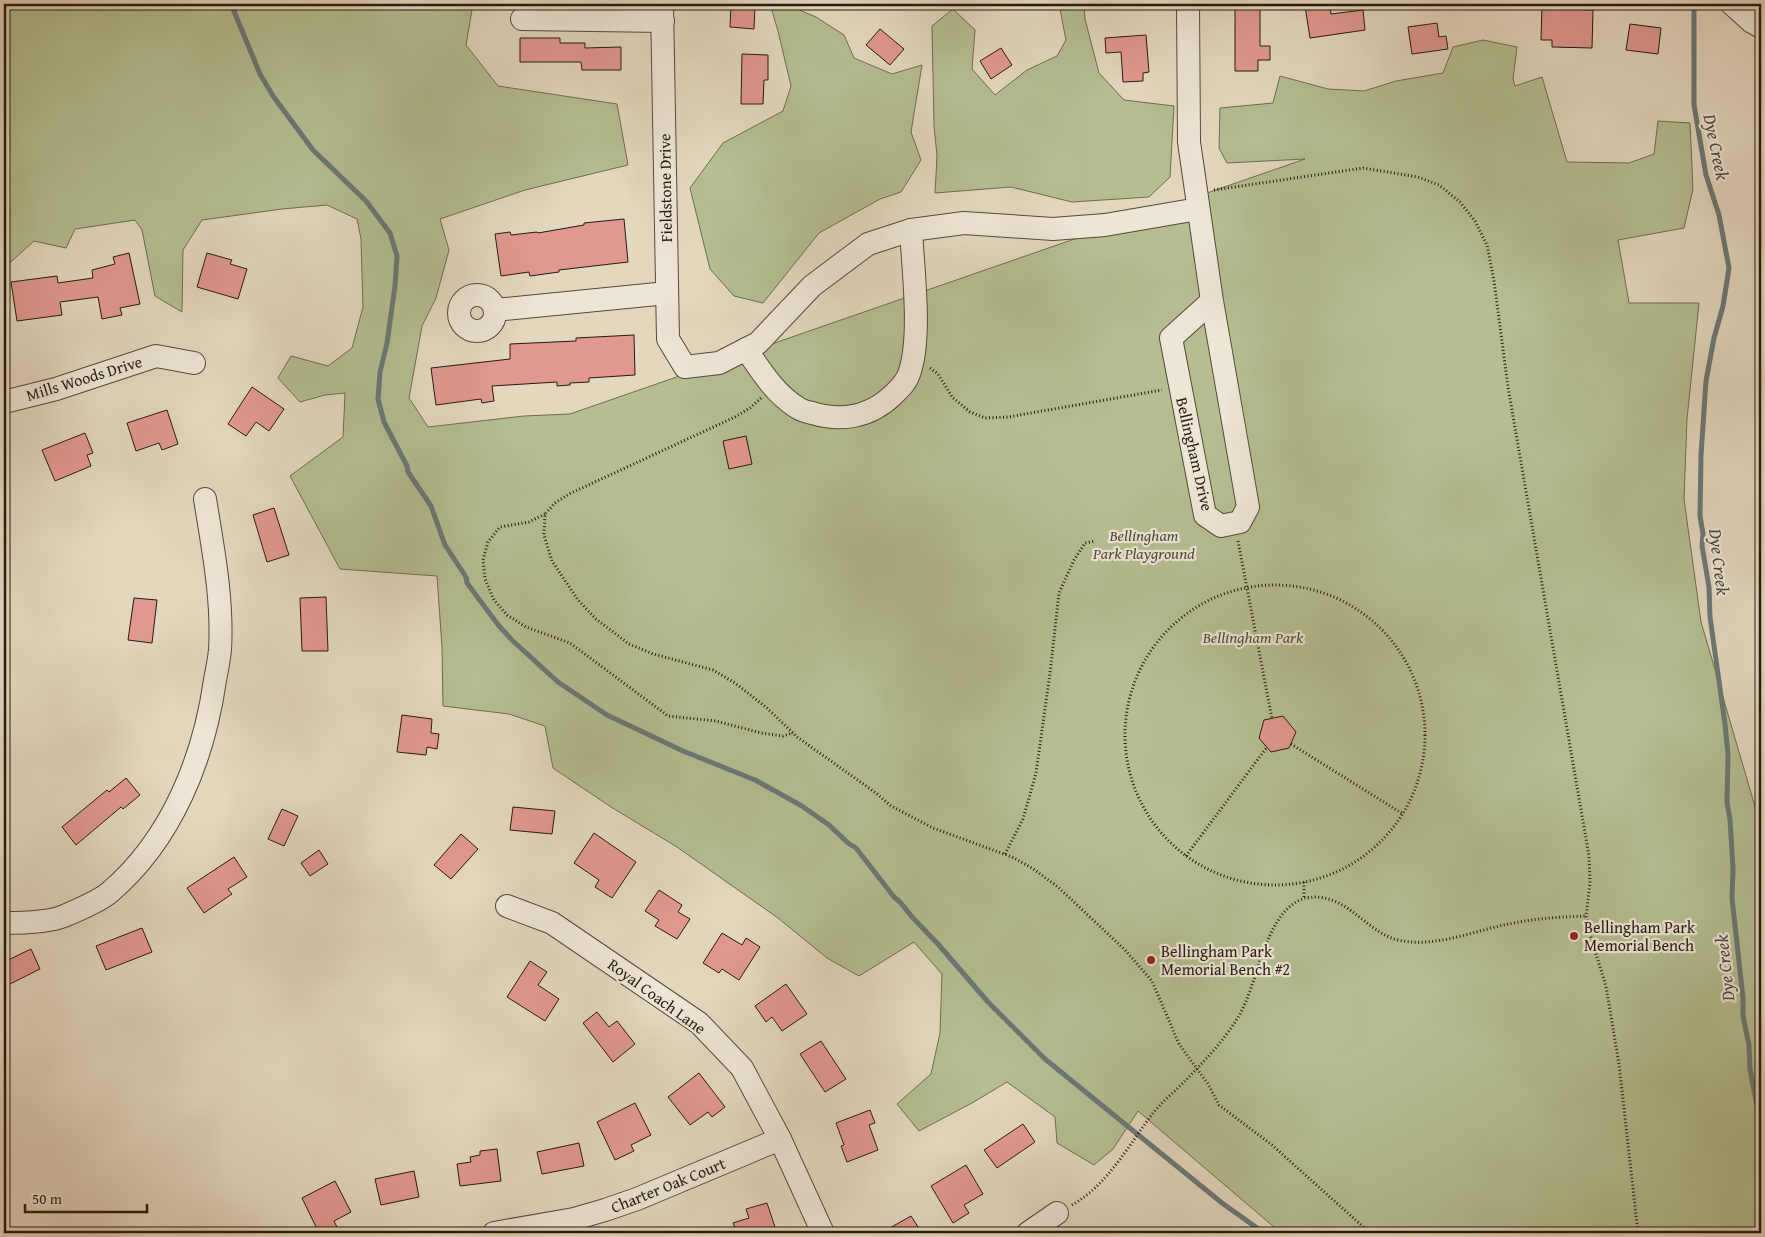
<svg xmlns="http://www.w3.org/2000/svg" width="1765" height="1237" font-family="'Gentium Book Plus',serif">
<rect width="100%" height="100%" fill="#e3d7be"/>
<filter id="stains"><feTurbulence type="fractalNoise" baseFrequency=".004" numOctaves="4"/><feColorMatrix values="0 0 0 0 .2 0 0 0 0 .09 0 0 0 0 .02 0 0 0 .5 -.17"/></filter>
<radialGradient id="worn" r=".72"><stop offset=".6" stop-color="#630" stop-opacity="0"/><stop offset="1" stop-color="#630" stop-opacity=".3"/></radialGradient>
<g fill="#b4be91" stroke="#6e6c50">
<path d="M 4,4 L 473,4 L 466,45 L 498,86 L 617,104 L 628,165 L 525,190 L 440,219 L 449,250 L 436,298 L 422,326 L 409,398 L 428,427 L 524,416 L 570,414 L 1305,159 L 1227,163 L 1219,148 L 1220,108 L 1273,103 L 1280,76 L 1328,89 L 1364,91 L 1396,81 L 1443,73 L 1453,47 L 1483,40 L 1517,47 L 1513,79 L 1515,86 L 1542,77 L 1567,162 L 1629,163 L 1654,154 L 1658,121 L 1690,123 L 1693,189 L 1684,228 L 1618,240 L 1629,303 L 1699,303 L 1687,419 L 1684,499 L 1701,622 L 1761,827 L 1761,1233 L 1281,1233 L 1138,1111 L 1113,1149 L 1094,1165 L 1057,1143 L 1055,1117 L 1007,1082 L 972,1103 L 919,1131 L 897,1104 L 931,1074 L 940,1033 L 942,974 L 914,942 L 859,976 L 827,958 L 778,918 L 677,847 L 611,807 L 553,768 L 545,726 L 509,714 L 443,706 L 442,647 L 437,576 L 340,569 L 290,476 L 343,437 L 345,393 L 325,395 L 300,402 L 278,378 L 291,356 L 328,366 L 352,348 L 363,307 L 361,239 L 357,219 L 327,205 L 282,209 L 202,220 L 183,250 L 182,312 L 155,296 L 142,230 L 135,220 L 75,229 L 66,248 L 34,241 L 4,268 Z"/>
<path d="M 770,4 L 797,4 L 797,9 L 816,17 L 844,35 L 854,58 L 892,74 L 922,65 L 911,132 L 921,160 L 901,192 L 880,199 L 819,233 L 763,303 L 734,296 L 710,269 L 690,188 L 723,143 L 783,111 L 791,86 L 778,31 Z"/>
<path d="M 1059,4 L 1084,4 L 1085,19 L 1099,73 L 1124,100 L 1174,106 L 1170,177 L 1149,197 L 1072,202 L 1011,187 L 935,193 L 937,156 L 934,126 L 932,26 L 953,9 L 975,30 L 972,69 L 995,95 L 1027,70 L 1057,56 L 1066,40 Z"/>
</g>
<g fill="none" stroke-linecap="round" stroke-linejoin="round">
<g stroke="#6b7877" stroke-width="5">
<path d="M 231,4 L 260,74 L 273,96 L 313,150 L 366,201 L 390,233 L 397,256 L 395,286 L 387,343 L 380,372 L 378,399 L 384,422 L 407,466 L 408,472 L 431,506 L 445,545 L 466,577 L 467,583 L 499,626 L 513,641 L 558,682 L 607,715 L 683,751 L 755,780 L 802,806 L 829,825 L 848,843 L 856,848 L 894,897 L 900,902 L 913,918 L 938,944 L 988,1002 L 1045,1059 L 1222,1203 L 1264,1233"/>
<path d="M 1694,4 L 1694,105 L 1706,175 L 1719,215 L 1729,268 L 1723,306 L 1714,338 L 1706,381 L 1701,455 L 1700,516 L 1703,534 L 1702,546 L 1709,587 L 1710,617 L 1725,724 L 1728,754 L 1727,802 L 1730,820 L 1733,868 L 1732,898 L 1743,998 L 1743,1016 L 1749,1045 L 1750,1069 L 1761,1127"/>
</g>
</g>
<g fill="#e19890" stroke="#271a10">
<path d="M 731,4 L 755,4 L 754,29 L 730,27 Z"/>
<path d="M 1235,4 L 1260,4 L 1260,46 L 1270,46 L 1270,60 L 1258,60 L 1258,71 L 1235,71 Z"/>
<path d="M 1320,4 L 1330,4 L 1331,14 L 1363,10 L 1365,30 L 1310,38 L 1305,6 Z"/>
<path d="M 1542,4 L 1561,4 L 1560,9 L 1593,10 L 1592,48 L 1552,47 L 1552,40 L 1541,40 Z"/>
<path d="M 1437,23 L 1439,37 L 1446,36 L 1448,49 L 1412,54 L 1408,27 Z"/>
<path d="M 1630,24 L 1661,28 L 1658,54 L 1626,50 Z"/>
<path d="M 880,29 L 904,49 L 890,65 L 866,45 Z"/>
<path d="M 1146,35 L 1149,72 L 1143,73 L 1143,81 L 1123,82 L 1121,52 L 1106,53 L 1105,38 Z"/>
<path d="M 520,38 L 560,38 L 560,43 L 585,43 L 585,48 L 621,47 L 621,70 L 582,70 L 581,62 L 520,62 Z"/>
<path d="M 1001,48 L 1012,65 L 991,79 L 980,61 Z"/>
<path d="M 742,54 L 768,55 L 768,80 L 764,80 L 763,104 L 741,104 Z"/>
<path d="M 624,219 L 628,262 L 559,270 L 559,272 L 530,276 L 529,272 L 501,276 L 495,234 L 510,232 L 511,235 L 537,232 L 538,233 L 584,225 L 584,223 Z"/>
<path d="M 129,253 L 140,304 L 120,308 L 122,315 L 102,319 L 98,297 L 60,302 L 62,315 L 17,321 L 11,282 L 57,276 L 58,283 L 93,278 L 92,270 L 115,264 L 113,257 Z"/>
<path d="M 207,253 L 232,260 L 230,264 L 247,269 L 238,299 L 197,287 Z"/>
<path d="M 634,335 L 635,375 L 589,378 L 589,382 L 570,383 L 570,385 L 557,386 L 557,382 L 492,386 L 494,401 L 482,403 L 481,399 L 436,405 L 431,368 L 510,359 L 510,344 L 576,341 L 576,338 Z"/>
<path d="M 252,387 L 284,409 L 269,431 L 256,422 L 246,436 L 228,424 Z"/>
<path d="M 167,410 L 178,444 L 162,450 L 159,443 L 136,451 L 127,423 Z"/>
<path d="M 85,433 L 93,453 L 87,455 L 91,466 L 55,481 L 42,450 Z"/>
<path d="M 746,436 L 752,464 L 729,469 L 723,441 Z"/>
<path d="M 274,508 L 289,555 L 267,562 L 253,515 Z"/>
<path d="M 326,597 L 328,651 L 302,651 L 300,598 Z"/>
<path d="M 134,598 L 157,600 L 152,643 L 128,640 Z"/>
<path d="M 402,715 L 432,719 L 431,733 L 439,734 L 437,749 L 427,747 L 426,755 L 397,752 Z"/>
<path d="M 1283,716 L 1296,732 L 1289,748 L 1271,752 L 1259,738 L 1264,720 Z"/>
<path d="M 126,778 L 140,795 L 123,809 L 121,807 L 76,845 L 62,827 L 107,790 L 109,792 Z"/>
<path d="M 513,807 L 555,811 L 552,834 L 510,830 Z"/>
<path d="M 282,809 L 298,816 L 284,846 L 268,839 Z"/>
<path d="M 594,833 L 636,862 L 612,898 L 595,887 L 599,880 L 574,863 Z"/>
<path d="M 461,834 L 478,849 L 451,879 L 434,865 Z"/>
<path d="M 319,850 L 328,864 L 310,876 L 301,863 Z"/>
<path d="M 234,857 L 247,877 L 228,889 L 232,894 L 204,913 L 187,888 Z"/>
<path d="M 659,890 L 682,905 L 678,912 L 690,919 L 677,939 L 655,926 L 659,920 L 645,911 Z"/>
<path d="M 142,928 L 152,952 L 106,970 L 96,946 Z"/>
<path d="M 722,933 L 742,945 L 746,938 L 760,947 L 739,980 L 722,969 L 719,973 L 703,963 Z"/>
<path d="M 31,949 L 40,969 L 4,987 L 4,962 Z"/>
<path d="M 530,961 L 547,972 L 538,985 L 559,999 L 545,1021 L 507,997 Z"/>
<path d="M 786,984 L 807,1014 L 782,1031 L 772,1017 L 766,1022 L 755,1006 Z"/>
<path d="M 597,1012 L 609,1027 L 617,1021 L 635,1044 L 613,1062 L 583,1023 Z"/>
<path d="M 821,1041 L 846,1079 L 825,1092 L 800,1054 Z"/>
<path d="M 699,1073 L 725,1107 L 712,1117 L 708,1112 L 690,1125 L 668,1097 Z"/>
<path d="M 635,1103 L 651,1135 L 631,1145 L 634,1151 L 615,1160 L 597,1122 Z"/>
<path d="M 870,1110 L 875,1123 L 869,1125 L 878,1150 L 847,1162 L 841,1146 L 844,1145 L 836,1123 Z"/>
<path d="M 1023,1124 L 1035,1142 L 997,1168 L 984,1150 Z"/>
<path d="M 579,1143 L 584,1166 L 542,1174 L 537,1152 Z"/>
<path d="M 497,1149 L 501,1181 L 460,1186 L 457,1164 L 471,1162 L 470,1157 L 480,1155 L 480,1151 Z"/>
<path d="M 966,1165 L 983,1194 L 964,1205 L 969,1213 L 953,1223 L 931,1186 Z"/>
<path d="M 414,1171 L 419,1197 L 381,1205 L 375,1179 Z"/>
<path d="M 335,1181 L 351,1212 L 334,1221 L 338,1229 L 329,1233 L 319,1233 L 302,1198 Z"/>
<path d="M 767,1203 L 777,1233 L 737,1233 L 733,1223 L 749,1218 L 746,1209 Z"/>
<path d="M 911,1216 L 922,1233 L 881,1233 Z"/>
</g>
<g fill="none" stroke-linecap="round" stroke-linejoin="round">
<defs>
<g id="minor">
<path d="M 662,4 L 668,339 L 685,367 L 719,363 L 758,343 L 812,286 L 868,244 L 911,230 L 964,223 L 1053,229 L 1105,225 L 1198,209"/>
<path d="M 1188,4 L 1189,142 L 1212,301 L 1248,507 L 1240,522 L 1221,526 L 1205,515 L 1171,338 L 1212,301"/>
<path d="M 1732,4 L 1752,22 L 1761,27"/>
<path d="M 522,19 L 663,21"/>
<circle cx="477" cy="313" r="18"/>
<path d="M 495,310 L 667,293"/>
<path d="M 746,349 C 761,371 775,394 798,408 C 802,411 808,412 812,413 C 842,422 870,417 893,395 C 899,389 906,383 909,374 C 922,339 913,269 911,230"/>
<path d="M 4,402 L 56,389 L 156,356 L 194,363"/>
<path d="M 507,906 L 552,923 L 699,1023 L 742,1068 L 780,1139 L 823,1233"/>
<path d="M 4,923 C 19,923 50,922 64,916 C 76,911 101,900 110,892 C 172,839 204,758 215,680 C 217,670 219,660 220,650 C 223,599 213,549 205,499"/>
<path d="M 494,1233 L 574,1219 L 605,1210 L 637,1199 L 780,1139"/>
<path d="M 1028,1233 L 1057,1213"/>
</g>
</defs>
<use href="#minor" stroke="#56493c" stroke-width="24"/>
<g stroke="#271a10" stroke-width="3" stroke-dasharray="1 2.5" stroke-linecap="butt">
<path d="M 1214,190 L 1363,168 L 1418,177 L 1439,185 L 1460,202 L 1475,221 L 1487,245 L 1494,281 L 1508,387 L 1589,856 L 1590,883 L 1586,916 L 1592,941 L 1606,986 L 1619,1064 L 1638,1233"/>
<path d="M 930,368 L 938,374 L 952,397 L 970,412 L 985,418 L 1008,417 L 1162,390"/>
<path d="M 761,398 L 750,408 L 735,417 L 569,494 L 555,503 L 545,514 L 544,535 L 552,561 L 578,600 L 596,619 L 629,644 L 653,654 L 713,670 L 735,683 L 767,708 L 797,737 L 876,793 L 891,806 L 933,828 L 1012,857 L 1032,868 L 1058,887 L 1125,950 L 1152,981 L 1179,1044 L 1208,1084 L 1219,1105 L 1272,1145 L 1370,1233"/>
<path d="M 545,514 L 529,522 L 500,527 L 488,542 L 483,560 L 485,579 L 494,600 L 507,615 L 526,627 L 570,643 L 668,716 L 716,721 L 761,733 L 783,736 L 793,733"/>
<path d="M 1238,541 L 1272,719"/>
<circle cx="1275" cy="735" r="150"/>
<path d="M 1291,744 L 1403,814"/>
<path d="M 1005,854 L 1023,819 L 1036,773 L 1050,673 L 1059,593 L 1074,560 L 1085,543 L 1095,541"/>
<path d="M 1186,856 L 1267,747"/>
<path d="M 1304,882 L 1304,898"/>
<path d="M 1072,1205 C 1109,1184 1129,1144 1154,1112 C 1162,1102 1172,1094 1181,1085 C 1201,1065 1222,1043 1237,1019 C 1259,985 1263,915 1302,899 C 1306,897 1310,898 1313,897 C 1351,896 1368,936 1403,941 C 1441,947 1478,929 1514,923 C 1538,918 1562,917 1586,916"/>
</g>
<use href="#minor" stroke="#ede5d5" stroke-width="22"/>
</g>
<g fill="#8f2418" stroke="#ede5d5" stroke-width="2">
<circle cx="1574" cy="936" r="5"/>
<circle cx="1151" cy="960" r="5"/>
</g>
<g text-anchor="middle" stroke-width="4.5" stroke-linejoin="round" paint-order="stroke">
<g font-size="16" fill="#271a10" stroke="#ede5d5">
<text transform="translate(665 188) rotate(-91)" y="6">Fieldstone Drive</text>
<text transform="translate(84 378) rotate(-17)" y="6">Mills Woods Drive</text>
<text transform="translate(1195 454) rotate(77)" y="6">Bellingham Drive</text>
<text transform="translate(657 996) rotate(36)" y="6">Royal Coach Lane</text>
<text transform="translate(668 1185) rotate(-22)" y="6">Charter Oak Court</text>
</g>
<g font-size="16" font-style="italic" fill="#514b37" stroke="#ede5d5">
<text x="1144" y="541">Bellingham<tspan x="1144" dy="18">Park Playground</tspan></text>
<text x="1253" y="643">Bellingham Park</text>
</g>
<g font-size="16" fill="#271a10" stroke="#ede5d5" text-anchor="start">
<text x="1584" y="933">Bellingham Park<tspan x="1584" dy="18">Memorial Bench</tspan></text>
<text x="1161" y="957">Bellingham Park<tspan x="1161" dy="18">Memorial Bench #2</tspan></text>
</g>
<g font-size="18" font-style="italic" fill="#494943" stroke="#ede5d5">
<text transform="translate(1716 147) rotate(78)" y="6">Dye Creek</text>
<text transform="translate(1719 562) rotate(83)" y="6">Dye Creek</text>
<text transform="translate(1725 968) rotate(-96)" y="6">Dye Creek</text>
</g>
</g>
<rect width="1765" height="1237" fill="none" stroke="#e3d7be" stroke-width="20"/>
<rect x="5" y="5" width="1755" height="1227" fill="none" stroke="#271a10" stroke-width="2.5"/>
<rect x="10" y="10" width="1745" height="1217" fill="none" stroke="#271a10"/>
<path d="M25 1204v8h122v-8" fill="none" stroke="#271a10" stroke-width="2.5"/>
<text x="32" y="1204" font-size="15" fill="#271a10" stroke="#ede5d5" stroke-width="4" paint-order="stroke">50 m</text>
<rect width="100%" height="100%" filter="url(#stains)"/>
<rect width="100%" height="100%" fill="url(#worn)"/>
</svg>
